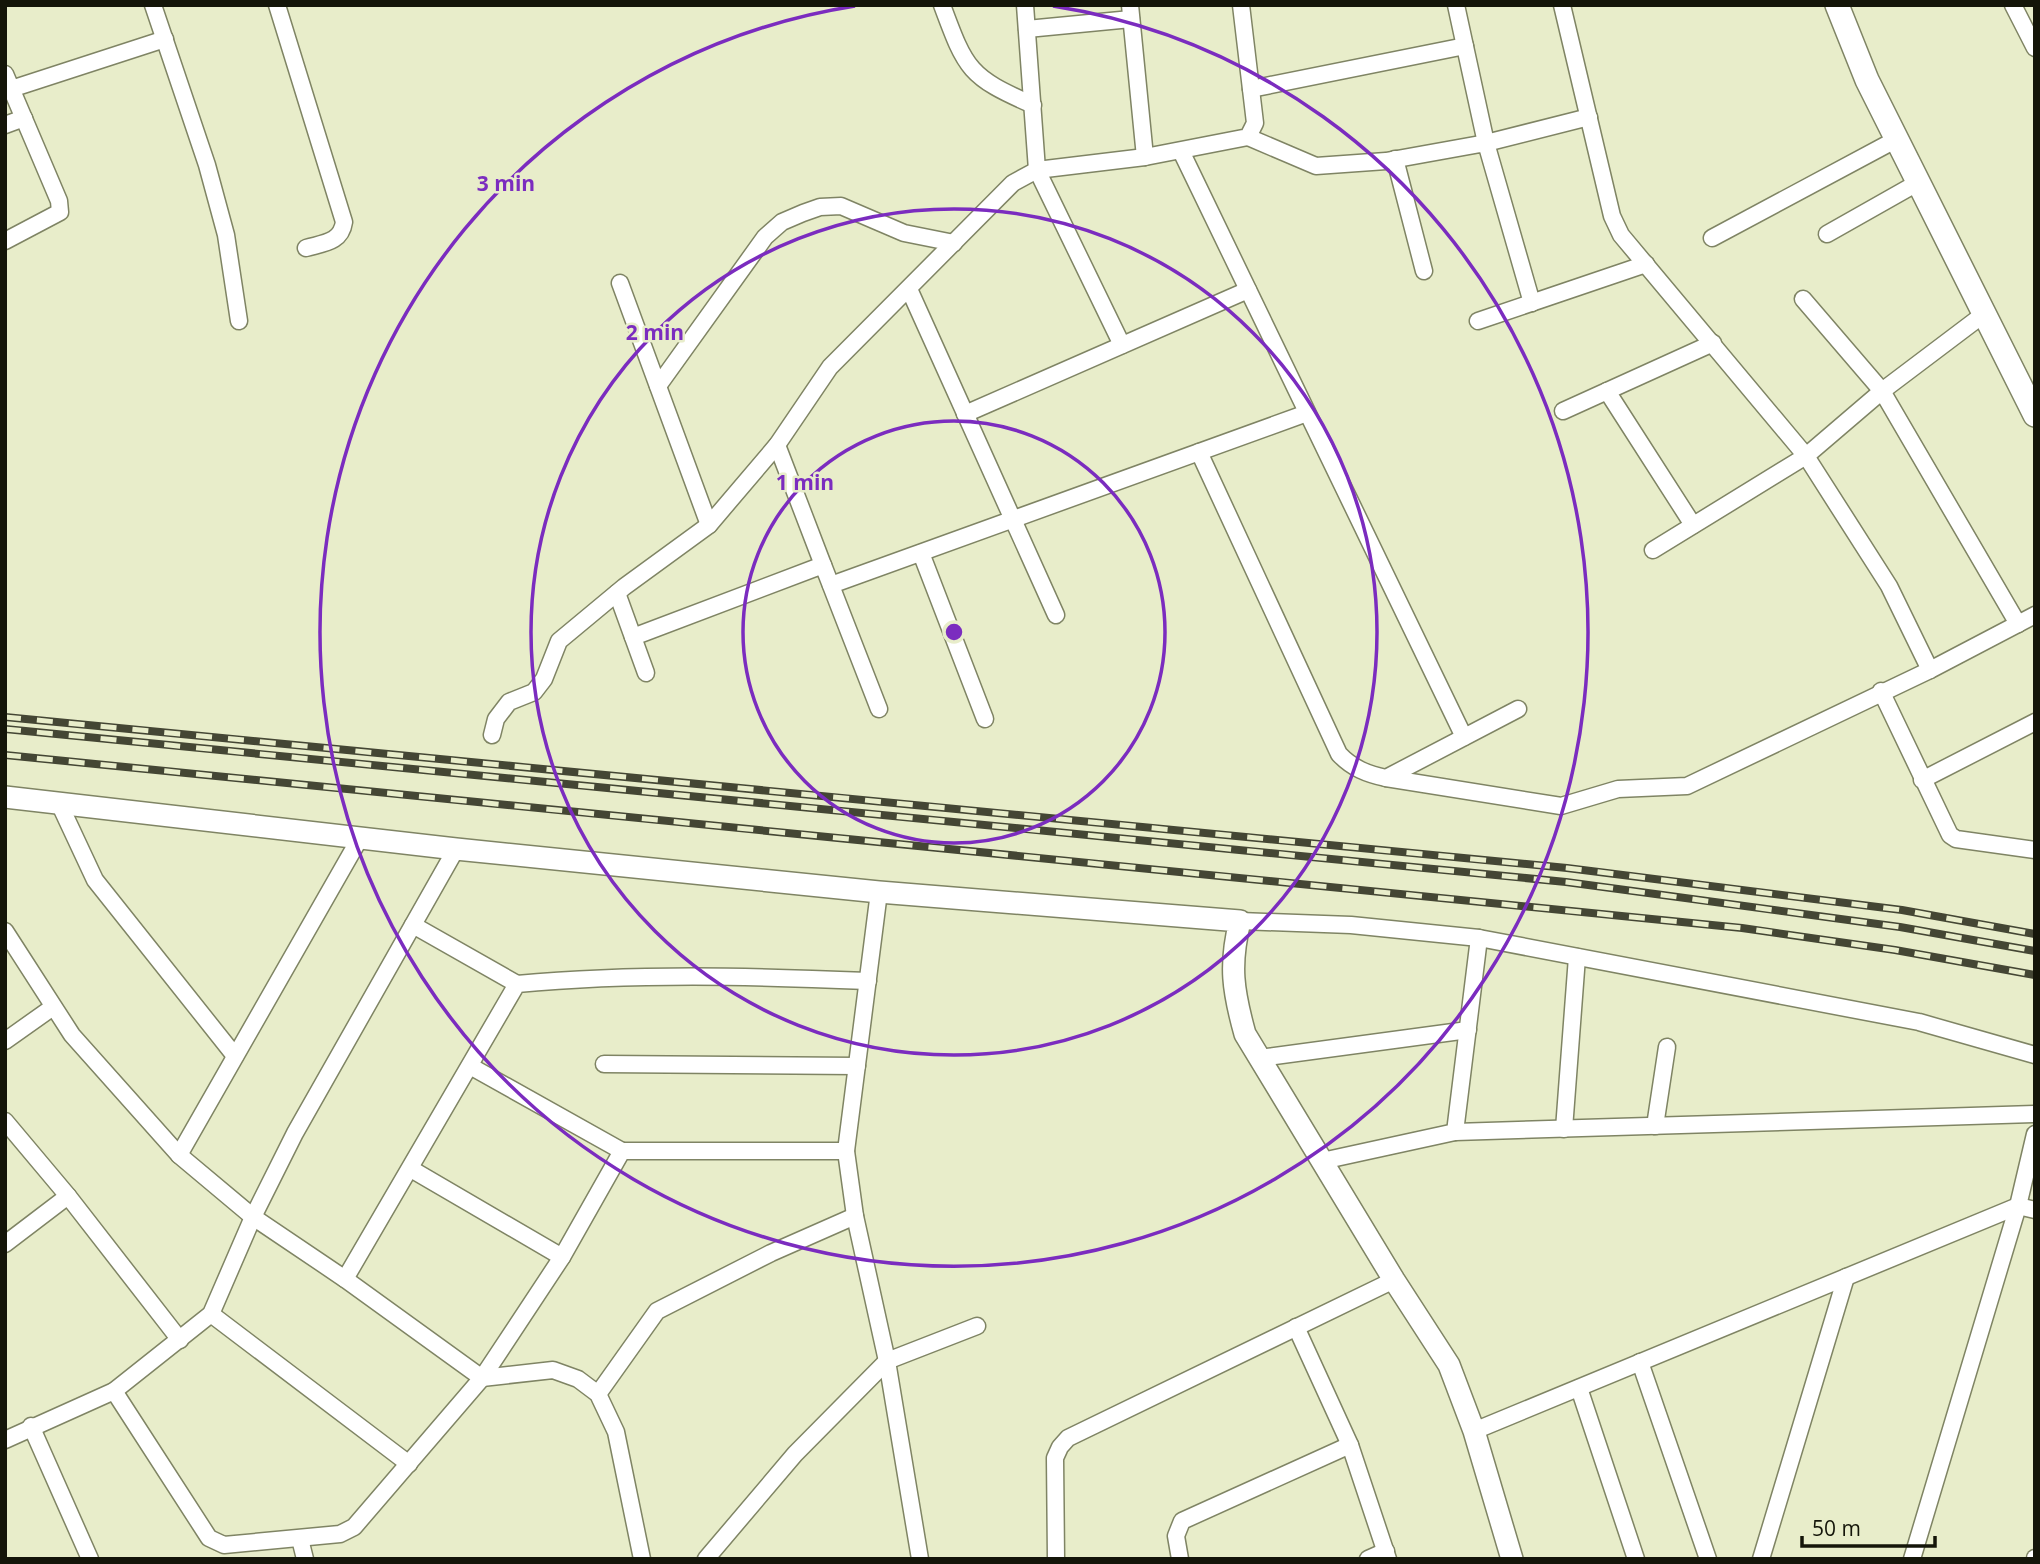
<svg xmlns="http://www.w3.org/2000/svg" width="2040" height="1564" font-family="'Open Sans',sans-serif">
<rect width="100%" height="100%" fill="#e8edca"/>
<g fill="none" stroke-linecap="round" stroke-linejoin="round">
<defs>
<g id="minor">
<path d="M 153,5 L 207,165 L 226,235 L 239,321"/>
<path d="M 277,5 L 344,222 C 341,243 323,243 306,248"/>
<path d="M 942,5 C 966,70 969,77 1033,105"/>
<path d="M 1025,5 L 1037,170 L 1122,345"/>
<path d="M 1130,5 L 1145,157"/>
<path d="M 1456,5 L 1486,143 L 1589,117"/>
<path d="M 1562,5 L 1612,216 L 1621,235 L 1806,456 L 1889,586 L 1930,670"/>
<path d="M 2013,5 L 2035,48"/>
<path d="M 1027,29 L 1131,19"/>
<path d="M 5,74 L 59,201 L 60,212 L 5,241"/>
<path d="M 11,89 L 165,39"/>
<path d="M 1251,89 L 1465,46"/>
<path d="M 5,125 L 24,118"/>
<path d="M 1248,137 L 1316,166 L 1386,161 L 1486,143 L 1532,303"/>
<path d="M 1181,151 L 1464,737"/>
<path d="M 1395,159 L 1424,271"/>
<path d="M 1827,234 L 1919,182"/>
<path d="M 1712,238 L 1897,139"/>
<path d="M 620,283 L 709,525"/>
<path d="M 909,289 L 1056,615"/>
<path d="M 1803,299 L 1882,391 L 2018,624"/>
<path d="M 1478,321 L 1646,264"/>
<path d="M 658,386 L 765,237 L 782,222 L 803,213 L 820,207 L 841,206 L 904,233 L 954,243"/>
<path d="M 1607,391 L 1693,525"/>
<path d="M 1563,411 L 1713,343"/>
<path d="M 965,414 L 1248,290"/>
<path d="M 777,445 L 823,565"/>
<path d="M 1199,452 L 1339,754 C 1352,768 1367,774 1386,778 L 1518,709"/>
<path d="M 1653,550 L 1806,456 L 1882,391 L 1984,314"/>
<path d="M 921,553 L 985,719"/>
<path d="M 831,585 L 1307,413"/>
<path d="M 617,593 L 646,673"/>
<path d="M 633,637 L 823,565 L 879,709"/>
<path d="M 1881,691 L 1950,835 L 1956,839 L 2035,850"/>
<path d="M 492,735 L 496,719 L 509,702 L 534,692 L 544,679 L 559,641 L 624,587 L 709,525 L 777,445 L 830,367 L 1013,183 L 1037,170 L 1145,157 L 1248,137 L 1255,123 L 1241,5"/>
<path d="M 1386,778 L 1561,806 L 1618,789 L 1687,786 L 1930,670 L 2035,615"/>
<path d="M 1922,780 L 2035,722"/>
<path d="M 59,803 L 95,880 L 235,1056"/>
<path d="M 879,892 L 846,1151 L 855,1216 L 887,1361 L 920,1559"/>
<path d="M 1240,921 L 1351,925 L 1479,938 L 1919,1022 L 2035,1055"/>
<path d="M 413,925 L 517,984"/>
<path d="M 5,931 L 72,1035 L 179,1155 L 253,1217 L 345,1279 L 482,1378 L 553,1370 L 578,1379 L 598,1394 L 616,1432 L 642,1559"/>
<path d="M 5,1041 L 53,1007"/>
<path d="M 1260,1058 L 1468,1030"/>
<path d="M 604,1064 L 857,1066"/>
<path d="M 470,1066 L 622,1151"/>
<path d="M 5,1121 L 68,1196"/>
<path d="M 1655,1126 L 1667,1047"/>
<path d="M 1564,1129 L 1577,957"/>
<path d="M 1455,1132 L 2035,1114"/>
<path d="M 179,1155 L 360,838"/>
<path d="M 1322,1161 L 1455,1132 L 1479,938"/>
<path d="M 411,1169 L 562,1257"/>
<path d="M 5,1244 L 68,1196 L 180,1340"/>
<path d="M 345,1279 L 517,984 C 635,973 751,976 868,981"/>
<path d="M 211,1314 L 409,1464"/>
<path d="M 1296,1327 L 1350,1445 L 1388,1559"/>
<path d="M 1640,1362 L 1708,1559"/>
<path d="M 1579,1388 L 1636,1559"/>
<path d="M 114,1391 L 209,1538 L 224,1545 L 340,1534 L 354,1527 L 482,1378 L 562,1257 L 622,1151 L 846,1151"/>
<path d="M 598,1394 L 657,1311 L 771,1253 L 855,1216"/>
<path d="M 31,1426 L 90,1559"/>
<path d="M 1474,1431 L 2018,1206 L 2035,1210"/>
<path d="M 5,1440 L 114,1391 L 211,1314 L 253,1217 L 295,1133 L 456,849"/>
<path d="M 300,1539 L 305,1559"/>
<path d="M 706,1559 L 795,1454 L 887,1361 L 977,1326"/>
<path d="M 1056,1559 L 1055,1458 L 1060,1447 L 1068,1438 L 1394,1280"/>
<path d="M 1180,1559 L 1176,1536 L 1182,1521 L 1350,1445"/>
<path d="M 1368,1559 L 1386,1551"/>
<path d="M 1761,1559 L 1846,1277"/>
<path d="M 1912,1559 L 2018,1206 L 2035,1134"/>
<path d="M 2035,1559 L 2035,1558"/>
</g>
<path id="tertiary" d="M 5,797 L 456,849 L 879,892 L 1240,921 C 1229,965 1233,991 1245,1034 L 1394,1280 L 1449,1365 L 1474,1431 L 1512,1559"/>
<path id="secondary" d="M 1837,5 L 1867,80 L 2035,415"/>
</defs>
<use href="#minor" stroke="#7f8464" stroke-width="19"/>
<use href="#tertiary" stroke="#7f8464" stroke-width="24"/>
<use href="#secondary" stroke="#7f8464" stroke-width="26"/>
<use href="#minor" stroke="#fff" stroke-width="16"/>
<use href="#tertiary" stroke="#fff" stroke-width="21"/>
<use href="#secondary" stroke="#fff" stroke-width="23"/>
<defs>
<g id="rail">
<path d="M 5,717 L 1567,868 L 1902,910 L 2035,934"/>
<path d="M 5,729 L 1566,882 L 1900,927 L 2035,951"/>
<path d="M 5,755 L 1742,928 L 1895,950 L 2035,975"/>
</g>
</defs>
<use href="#rail" stroke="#444634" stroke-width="8"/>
<use href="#rail" stroke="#e8edca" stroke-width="5" stroke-dasharray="16" stroke-linecap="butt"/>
</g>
<g fill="none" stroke="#7b2cbf" stroke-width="3.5">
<circle cx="954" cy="632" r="211"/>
<circle cx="954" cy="632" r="423"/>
<path d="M1053 6A634 634 0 1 1 855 6"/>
</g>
<circle cx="954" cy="632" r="10" fill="#7b2cbf" stroke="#e8edca" stroke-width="3.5"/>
<g font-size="21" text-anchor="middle" font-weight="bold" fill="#7b2cbf" stroke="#e8edca" stroke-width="5" stroke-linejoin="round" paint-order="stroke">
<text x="506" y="191">3 min</text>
<text x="655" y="340">2 min</text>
<text x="805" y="490">1 min</text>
</g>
<rect width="2040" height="1564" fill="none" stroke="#141509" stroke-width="14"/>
<path d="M1802 1536v10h133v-10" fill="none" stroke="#141509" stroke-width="3.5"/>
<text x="1812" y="1536" font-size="21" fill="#141509" stroke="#e8edca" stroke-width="5" paint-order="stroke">50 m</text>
</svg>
